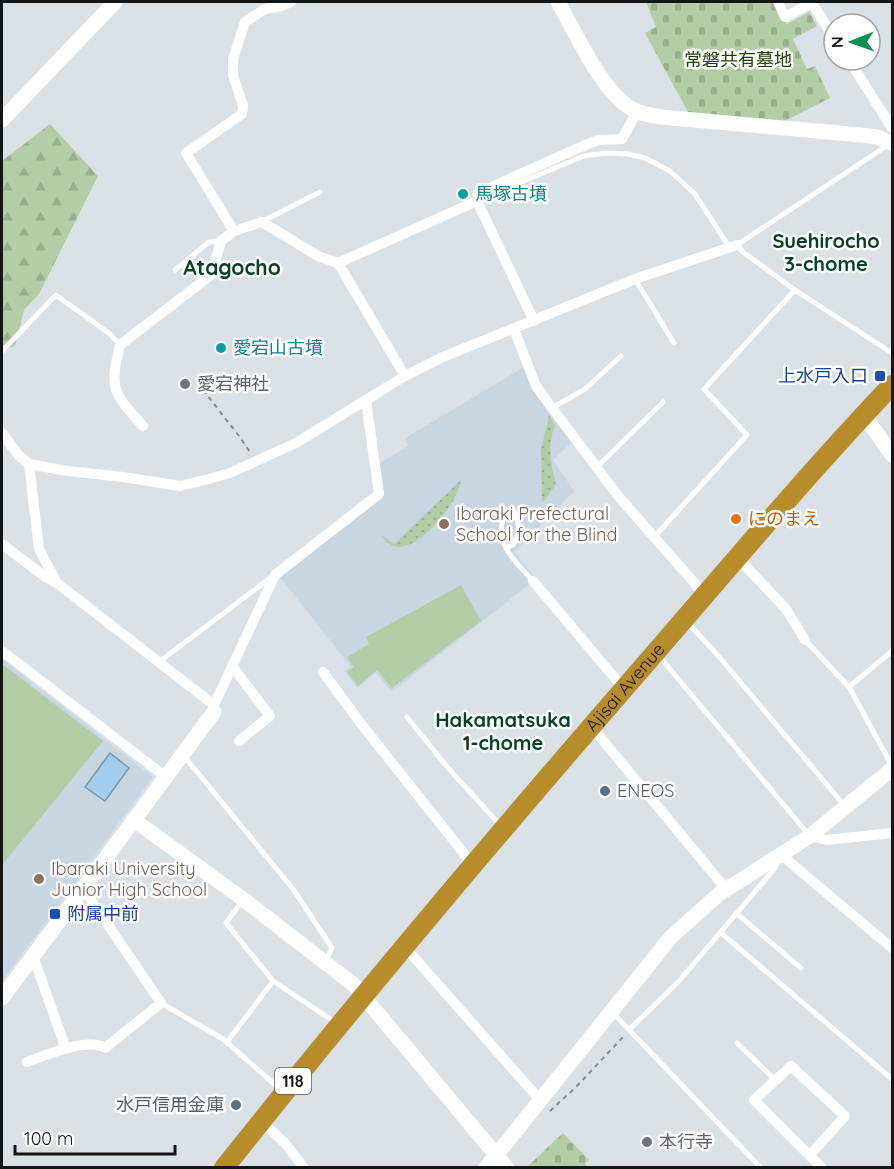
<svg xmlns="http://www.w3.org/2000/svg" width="894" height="1169" font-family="Quicksand,'Noto Sans JP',sans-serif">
<defs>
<pattern id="grass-dots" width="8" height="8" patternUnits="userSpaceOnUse" patternTransform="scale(1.5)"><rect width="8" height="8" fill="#b3cea6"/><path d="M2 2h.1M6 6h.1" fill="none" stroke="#99b08e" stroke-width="1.8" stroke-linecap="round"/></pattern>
<pattern id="forest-firs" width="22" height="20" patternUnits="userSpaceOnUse" patternTransform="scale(1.5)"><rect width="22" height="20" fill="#b3cea6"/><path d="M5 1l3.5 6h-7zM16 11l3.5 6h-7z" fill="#99b08e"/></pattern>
<pattern id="cemetery-stones" width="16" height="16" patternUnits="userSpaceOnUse" patternTransform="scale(1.5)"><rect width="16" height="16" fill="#b3cea6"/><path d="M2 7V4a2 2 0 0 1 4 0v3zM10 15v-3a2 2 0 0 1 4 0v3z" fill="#99b08e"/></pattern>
</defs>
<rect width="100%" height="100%" fill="#d9e1e7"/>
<g fill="#c8d6e1">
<path d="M 524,367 L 572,442 L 553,460 L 574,491 L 514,552 L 536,579 L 392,692 L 376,673 L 357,688 L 344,671 L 351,667 L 280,577 L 383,496 L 380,463 L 408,446 L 405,438 Z"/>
<path d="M 2,659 L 153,777 L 2,981 Z"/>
</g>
<g fill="url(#grass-dots)">
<path d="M 549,415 L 555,425 C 547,446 551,464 556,485 L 542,503 L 541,450 Z"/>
<path d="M 462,479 C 459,486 457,494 453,501 C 441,521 402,569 381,535 L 394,544 Z"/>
</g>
<path fill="url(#forest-firs)" d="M 50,124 L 98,176 L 39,294 L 24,310 L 15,346 L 2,350 L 2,161 Z"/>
<g fill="url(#cemetery-stones)">
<path d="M 646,2 L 775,2 L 787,24 L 809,12 L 817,26 L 793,39 L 807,69 L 815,66 L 830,98 L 781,123 L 689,114 L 645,33 L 656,27 Z"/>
<path d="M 563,1133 L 589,1160 L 585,1164 L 588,1167 L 527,1167 Z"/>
</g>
<g fill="#b3cea6">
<path d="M 461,585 L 481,621 L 392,688 L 377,670 L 358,686 L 347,672 L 354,667 L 347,657 L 369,644 L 366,637 Z"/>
<path d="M 2,664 L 103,741 L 2,865 Z"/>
</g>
<path fill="#a3cced" stroke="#7895ad" stroke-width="1.5" d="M 110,753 L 129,768 L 105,801 L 85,787 Z"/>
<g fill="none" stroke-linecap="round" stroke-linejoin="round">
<g stroke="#83898e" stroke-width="2" stroke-dasharray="4.5 4.5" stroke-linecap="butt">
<path d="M 203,390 L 239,436 L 250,452"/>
<path d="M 550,1111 L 576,1087 L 624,1036"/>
</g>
<g stroke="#fff" stroke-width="5">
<path d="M 888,145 L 737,245 L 743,252 L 795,290 L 892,353"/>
<path d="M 478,200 L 584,156 L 607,153 L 628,154 L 645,158 L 670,171 L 695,194 L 729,247"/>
<path d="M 263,221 L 320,192"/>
<path d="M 175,270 L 209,242 L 220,241"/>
<path d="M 635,279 L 674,343"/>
<path d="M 2,351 L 56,295 L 110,334 L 120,345"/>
<path d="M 552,408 L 585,389 L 621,356"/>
<path d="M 597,467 L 663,402"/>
<path d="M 654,537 L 747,435 L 704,389 L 795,290"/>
<path d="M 506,548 L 513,545 C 520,533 520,523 514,511 L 511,509 L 503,516 C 496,548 514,559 533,581"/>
<path d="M 686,621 L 714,651 L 844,805"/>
<path d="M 805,640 L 849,687 L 892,766"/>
<path d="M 659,656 L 809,835"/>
<path d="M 159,662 L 270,578"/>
<path d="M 849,687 L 892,651"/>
<path d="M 407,717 L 448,768 L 500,825"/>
<path d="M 184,756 L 293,889 L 332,948 L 326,961"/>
<path d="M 242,901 L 226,923 L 273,981 L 335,1022"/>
<path d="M 736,913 L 801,968"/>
<path d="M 720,932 L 892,1079"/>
<path d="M 161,1003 L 223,1039 L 281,1090"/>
<path d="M 613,1013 L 761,1168"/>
<path d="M 630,1029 L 680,980 L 775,868 L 777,862"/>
<path d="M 227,1042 L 273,981"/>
<path d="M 737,1043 L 775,1080"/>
</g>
<g stroke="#fff" stroke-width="10">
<path d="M 778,2 L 785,17 L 812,3 L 834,38"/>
<path d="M 849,60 L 892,128"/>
<path d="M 477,201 L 534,321"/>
<path d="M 234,231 L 186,153 L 242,114 L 243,106 L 233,75 L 233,59 L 245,22 L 265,9 L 282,6 L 291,2"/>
<path d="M 514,329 L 536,386 L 552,408 L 619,497 L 705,595"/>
<path d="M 405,376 L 338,263 L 477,201 L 478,193 L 585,145 L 599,140 L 622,139 L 637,112"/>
<path d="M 143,426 C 113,392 109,390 120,345 L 211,275 L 221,241 L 234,231 L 262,222 L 318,256 L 338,263"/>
<path d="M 2,433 L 19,456 L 29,464 L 68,471 L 123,477 L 180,486 L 209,479 L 230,473 L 296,443 L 405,376 L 443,357 L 635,279 L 737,245"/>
<path d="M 29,464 L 39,549 L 57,583 L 214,705"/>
<path d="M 2,544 L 44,576 L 57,583"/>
<path d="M 737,557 L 786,609 L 805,640"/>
<path d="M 533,581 L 624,689"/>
<path d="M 2,651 L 166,777"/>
<path d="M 232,666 L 270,716 L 239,741"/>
<path d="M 323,672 L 362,725 L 473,865"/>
<path d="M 214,712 L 214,705 L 275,575 L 379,494 L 366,401"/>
<path d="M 591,726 L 726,889"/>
<path d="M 810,836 L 826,840 L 892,833"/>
<path d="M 780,854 L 892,948"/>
<path d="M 405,947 L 540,1100"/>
<path d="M 33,956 L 66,1049"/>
<path d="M 27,1062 C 47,1055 87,1037 105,1048 L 161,1003 L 83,888"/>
<path d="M 261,1121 L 285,1143 L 304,1168"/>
<path d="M 810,1155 L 845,1116 L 791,1066 L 754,1100 L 822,1168"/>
</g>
<g stroke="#fff" stroke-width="15">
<path d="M 558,2 C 576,33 600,88 629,107 C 638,114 650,115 661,117 L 861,135 L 877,137 L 891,143"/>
<path d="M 2,120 L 115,2"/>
<path d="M 864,415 L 892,455"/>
<path d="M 134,820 L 243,899 L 354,985 L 507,1168"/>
<path d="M 2,998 L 214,712"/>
<path d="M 486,1168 L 671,937 L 719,894 L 810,836 L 892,769"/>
</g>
<path stroke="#b78d2c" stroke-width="20" id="s1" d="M 224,1168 C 355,1003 491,842 629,683 C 716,583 801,481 892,385"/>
</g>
<g fill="#0f9aa8" stroke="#fff" stroke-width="2">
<circle cx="463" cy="194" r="6"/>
<circle cx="221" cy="348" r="6"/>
</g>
<g fill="#1a4fb4" stroke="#fff" stroke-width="2">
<rect x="874" y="370" width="12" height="12" rx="3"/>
<rect x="49" y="908" width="12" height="12" rx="3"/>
</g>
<g fill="#6b7280" stroke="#fff" stroke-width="2">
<circle cx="185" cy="384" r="6"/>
<circle cx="647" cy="1142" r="6"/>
</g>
<circle fill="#e8710a" stroke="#fff" stroke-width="2" cx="736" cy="519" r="6"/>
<g fill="#8d6e63" stroke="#fff" stroke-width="2">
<circle cx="444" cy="524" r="6"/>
<circle cx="39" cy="879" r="6"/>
</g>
<g fill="#5c6f8a" stroke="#fff" stroke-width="2">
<circle cx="605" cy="791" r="6"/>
<circle cx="236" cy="1105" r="6"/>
</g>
<g text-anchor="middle" stroke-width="5" stroke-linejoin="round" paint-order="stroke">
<rect fill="#fff" stroke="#5a5c5d" stroke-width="1.5" x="275" y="1068" width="36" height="26" rx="4.5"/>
<g font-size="16" font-weight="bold" fill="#131618">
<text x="293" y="1087">118</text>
</g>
<g font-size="18" fill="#204206" stroke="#fff">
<text x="738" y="66">常磐共有墓地</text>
</g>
<g font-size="18" fill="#0d838f" stroke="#fff" text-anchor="start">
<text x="475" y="200">馬塚古墳</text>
<text x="233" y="354">愛宕山古墳</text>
</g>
<g font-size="18" fill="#164399" stroke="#fff" text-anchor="end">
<text x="868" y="382">上水戸入口</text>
<text x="67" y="920" text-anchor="start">附属中前</text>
</g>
<g font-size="18" fill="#5b616d" stroke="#fff" text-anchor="start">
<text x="197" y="390">愛宕神社</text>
<text x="659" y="1148">本行寺</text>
</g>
<g font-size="18" fill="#785e54" stroke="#fff" text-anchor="start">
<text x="456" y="520">Ibaraki Prefectural<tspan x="456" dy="21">School for the Blind</tspan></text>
<text x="51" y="875">Ibaraki University<tspan x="51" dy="21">Junior High School</tspan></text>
</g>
<g font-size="18" fill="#c56008" stroke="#fff" text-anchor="start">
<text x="748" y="525">にのまえ</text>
</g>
<g font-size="18" fill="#131618" stroke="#fff">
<text dy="6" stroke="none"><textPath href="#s1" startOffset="626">Ajisai Avenue</textPath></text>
</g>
<g font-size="18" fill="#4e5e75" stroke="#fff" text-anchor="start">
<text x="617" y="797">ENEOS</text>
<text x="224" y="1111" text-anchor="end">水戸信用金庫</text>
</g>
<g font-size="20" font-weight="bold" fill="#054223" stroke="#fff">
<text x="826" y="248">Suehirocho<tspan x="826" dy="23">3-chome</tspan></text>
<text x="503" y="727">Hakamatsuka<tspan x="503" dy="23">1-chome</tspan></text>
</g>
<g font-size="21" font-weight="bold" fill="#054223" stroke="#fff">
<text x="232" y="275">Atagocho</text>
</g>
</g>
<rect width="894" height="1169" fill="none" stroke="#131618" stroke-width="6"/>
<g transform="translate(852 42) rotate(269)"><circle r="28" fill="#ffffff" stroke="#a1a2a3" stroke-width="1.5"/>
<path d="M0-4.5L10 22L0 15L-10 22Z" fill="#079252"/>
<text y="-9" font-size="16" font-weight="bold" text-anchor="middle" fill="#131618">N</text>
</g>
<path d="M15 1145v9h160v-9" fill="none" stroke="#131618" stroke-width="3"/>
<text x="24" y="1145" font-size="18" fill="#131618" stroke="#ffffff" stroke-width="4.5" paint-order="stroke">100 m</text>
</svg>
